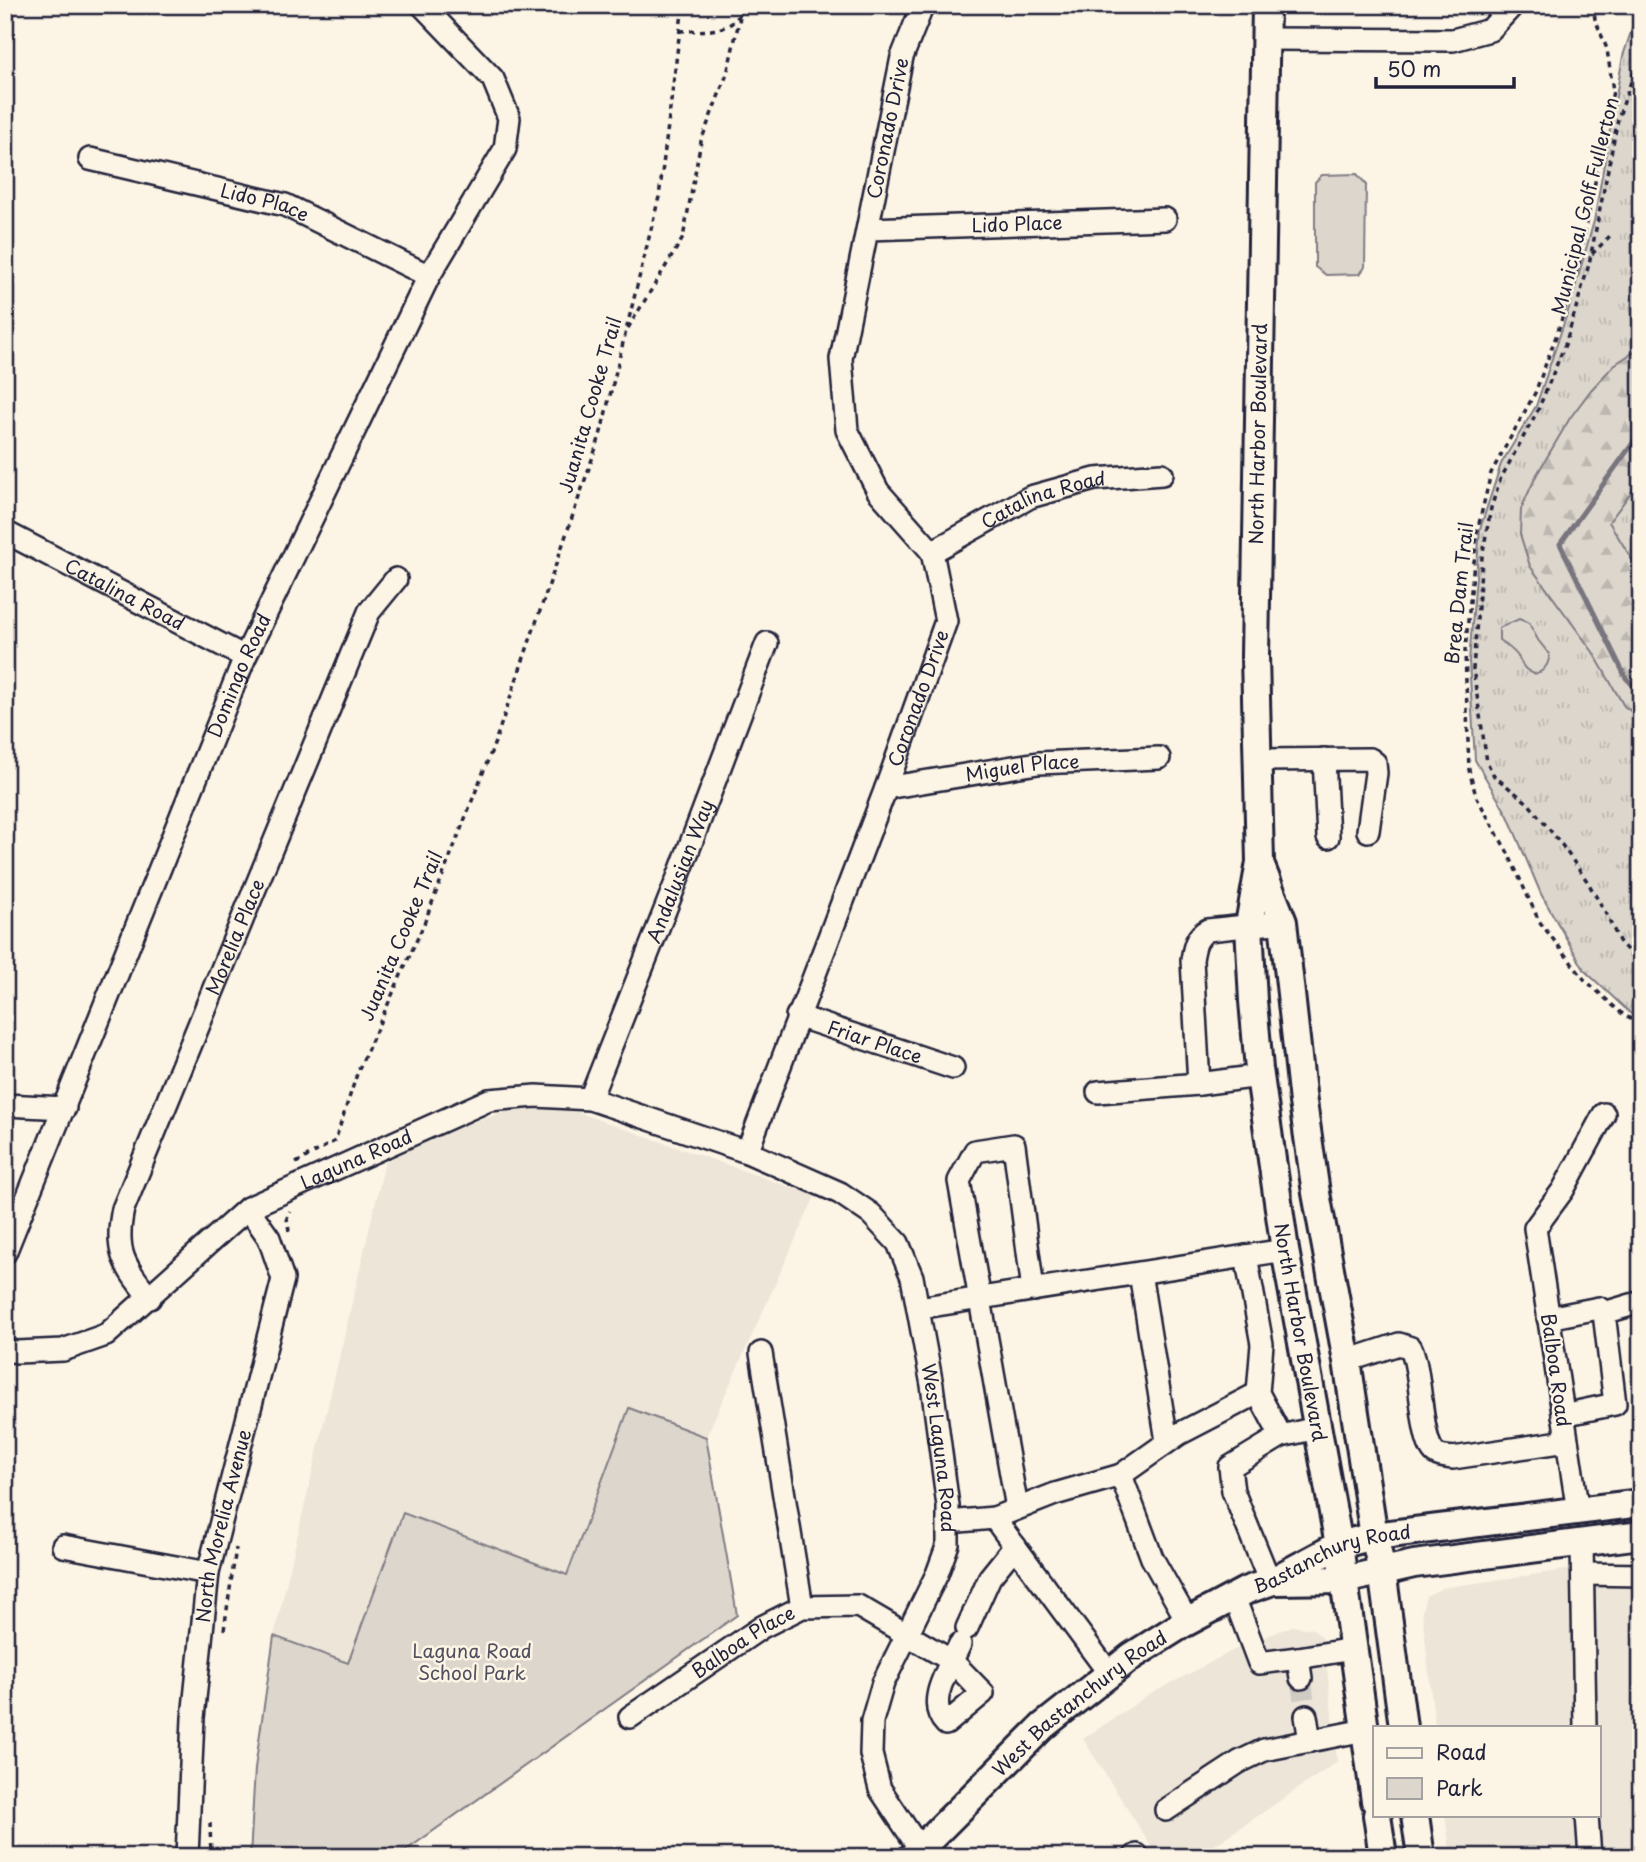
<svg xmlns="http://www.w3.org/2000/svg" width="1646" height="1862" font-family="'Playpen Sans',sans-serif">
<defs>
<pattern id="grass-tufts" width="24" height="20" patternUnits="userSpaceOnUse" patternTransform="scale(1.75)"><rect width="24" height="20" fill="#dcd6cc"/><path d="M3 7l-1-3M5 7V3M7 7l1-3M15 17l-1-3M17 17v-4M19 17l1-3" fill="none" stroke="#bcb7b0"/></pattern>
<pattern id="forest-firs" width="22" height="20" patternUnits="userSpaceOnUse" patternTransform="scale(1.75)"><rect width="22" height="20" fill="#dcd6cc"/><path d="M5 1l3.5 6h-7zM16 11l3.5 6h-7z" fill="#bcb7b0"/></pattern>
</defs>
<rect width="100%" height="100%" fill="#fcf5e5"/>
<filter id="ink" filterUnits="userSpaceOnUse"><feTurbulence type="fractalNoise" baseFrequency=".0143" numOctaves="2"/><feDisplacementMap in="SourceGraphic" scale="14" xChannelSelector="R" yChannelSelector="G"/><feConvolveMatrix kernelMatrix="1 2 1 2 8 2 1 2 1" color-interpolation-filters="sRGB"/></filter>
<g filter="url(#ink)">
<g fill="#ece5d8">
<path d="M 511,1110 L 571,1110 L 815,1196 L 706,1437 L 629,1408 L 567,1575 L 404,1513 L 348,1663 L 274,1636 L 385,1162 L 446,1131 Z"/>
<path d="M 1641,1559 L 1641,1857 L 1451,1857 L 1445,1815 L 1599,1815 L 1599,1727 L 1435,1727 L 1422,1611 L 1426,1596 L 1442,1588 Z"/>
<path d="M 1292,1626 L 1313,1629 L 1324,1640 L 1337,1762 L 1197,1857 L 1158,1857 L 1083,1739 L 1147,1696 L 1234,1650 Z"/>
</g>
<path fill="url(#grass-tufts)" stroke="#7f7c84" stroke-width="2" d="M 1640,5 L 1641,5 L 1641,1020 L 1630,1013 L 1585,971 L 1541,894 L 1508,816 L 1475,760 L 1469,661 L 1480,529 L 1501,464 L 1536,406 L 1570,305 L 1594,221 L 1623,56 Z"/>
<path fill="url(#forest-firs)" stroke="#7f7c84" stroke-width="2" d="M 1641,347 L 1641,479 L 1609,522 L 1641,574 L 1641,719 L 1624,706 L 1593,652 L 1530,566 L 1520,534 L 1521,509 L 1536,476 L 1570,418 L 1591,390 L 1614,365 Z"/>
<g fill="#dcd6cc" stroke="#7f7c84" stroke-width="2">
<path d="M 1357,174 L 1366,184 L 1365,267 L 1360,274 L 1326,275 L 1315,267 L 1315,182 L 1322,175 Z"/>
<path d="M 1519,619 L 1529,623 L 1538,640 L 1549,654 C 1550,665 1539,680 1527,670 C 1522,667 1521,660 1517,655 C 1512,649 1505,644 1499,640 L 1499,628 Z"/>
<path d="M 629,1408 L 706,1437 L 737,1615 L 405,1851 L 250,1857 L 255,1768 L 274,1636 L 348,1663 L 403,1513 L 567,1575 Z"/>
</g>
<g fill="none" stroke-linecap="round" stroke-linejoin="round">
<path stroke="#78757e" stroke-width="5" d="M 1641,432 L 1560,544 L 1626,678 L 1641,693"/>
<path stroke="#d0cbc3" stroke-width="21" stroke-dasharray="21 10" stroke-linecap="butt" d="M 1301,1678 L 1306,1716"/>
<defs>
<g id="minor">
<path d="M 1265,39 L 1453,40 L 1490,30 L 1513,5"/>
<path id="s1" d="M 90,159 L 285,205 L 429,276"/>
<path id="s2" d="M 868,229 L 1165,219"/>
<path id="s3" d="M 5,532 L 245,657"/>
<path id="s4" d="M 932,552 L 1030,497 L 1095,479 L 1162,474"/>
<path d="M 1324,759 L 1328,837"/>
<path d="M 1257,760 L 1370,759 L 1375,763 L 1376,773 L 1368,831"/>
<path id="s5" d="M 886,788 L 1038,763 L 1159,758"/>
<path id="s6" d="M 797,1016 L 953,1068"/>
<path d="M 1260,1076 L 1199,1084 L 1192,960 C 1194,947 1196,936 1208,930 L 1283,922"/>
<path d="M 1098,1092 L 1199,1084"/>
<path id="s7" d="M 590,1099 L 677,880 L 767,643"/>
<path d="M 5,1105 L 65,1108"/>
<path id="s8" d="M 747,1152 L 886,788 L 946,621 L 932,552 L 878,491 L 847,430 L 841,359 L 902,57 L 923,5"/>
<path id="s9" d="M 5,1253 L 245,657 L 429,276 L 505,149 L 509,118 L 493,79 L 422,5"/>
<path d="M 1246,1256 L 1285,1250"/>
<path d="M 1140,1273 L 1167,1441"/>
<path id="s10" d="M 150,1298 C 124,1265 114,1252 123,1209 L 369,612 L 396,579"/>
<path d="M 918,1308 L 1246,1256 L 1262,1344 L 1258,1393 L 1281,1436"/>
<path d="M 1548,1318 L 1599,1308 L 1604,1313"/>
<path id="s11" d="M 5,1350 L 17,1352 L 63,1350 L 106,1335 L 248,1208 L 489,1100 L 536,1096 L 590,1099 L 747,1152 L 840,1193 L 871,1214 L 898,1243 L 912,1277 L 932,1385 L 948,1506 L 948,1544 L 937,1574 L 883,1683 L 872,1721 L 871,1754 L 880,1789 L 925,1857"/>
<path d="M 761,1353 L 802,1607"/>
<path d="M 1347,1361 L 1399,1344 L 1411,1348 C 1422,1373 1420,1434 1433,1451 C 1437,1457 1447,1457 1453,1458 L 1567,1441"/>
<path d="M 1563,1415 L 1615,1404 L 1604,1313 L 1641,1302"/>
<path d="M 1017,1508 L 959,1181 L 975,1151 L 1014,1145 L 1033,1290"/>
<path d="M 1578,1512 L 1535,1228 L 1563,1190 L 1604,1114"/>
<path d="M 994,1518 L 1109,1673"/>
<path d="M 948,1522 L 994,1518 L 1055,1494 L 1121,1475"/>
<path d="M 1582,1544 L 1585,1727"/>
<path d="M 63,1546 L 208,1573"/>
<path d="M 1583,1574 L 1641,1575"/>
<path d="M 1270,1582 L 1233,1491 L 1230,1467 L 1281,1436 L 1317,1428"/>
<path d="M 1234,1597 L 1259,1663 L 1298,1658 L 1301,1678"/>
<path d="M 1188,1622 L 1152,1558 L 1121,1475 L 1179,1434 L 1258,1393"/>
<path d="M 967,1628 L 990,1577 L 1015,1546"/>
<path d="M 1298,1658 L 1353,1649"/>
<path d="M 1306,1716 L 1310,1741"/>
<path id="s12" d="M 630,1717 L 762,1627 L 802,1607 L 858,1606 L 952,1661 L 983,1693 L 946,1724 C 924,1702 950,1667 960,1644"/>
<path d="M 1166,1810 L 1239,1762 L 1264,1750 L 1365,1730"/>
<path d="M 1587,1815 L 1590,1857"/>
<path id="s13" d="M 187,1857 L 193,1718 L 208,1573 L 283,1279 L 269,1238 L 248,1208"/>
<path d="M 1134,1857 L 1137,1855"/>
</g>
<g id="major">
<path id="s14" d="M 1266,5 L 1255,656 L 1260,862 L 1249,925 L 1253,1001 L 1259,1069 L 1285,1250 L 1339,1545 L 1375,1801"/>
<path d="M 1260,864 L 1283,922 L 1303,1102 L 1316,1193 L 1347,1361 L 1374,1536 L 1382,1570 L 1403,1727"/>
<path d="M 1275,1581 L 1344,1580 L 1414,1564 L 1641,1535"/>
<path d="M 1377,1815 L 1383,1857"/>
<path d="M 1415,1815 L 1421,1857"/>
<path id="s15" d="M 912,1857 L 1043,1726 L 1132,1656 L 1183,1624 L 1247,1590 L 1270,1582 L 1339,1545 L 1374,1536 L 1641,1503"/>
</g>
</defs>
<use href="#minor" stroke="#22223b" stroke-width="26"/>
<use href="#major" stroke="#22223b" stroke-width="32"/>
<g stroke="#22223b" stroke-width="3.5" stroke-dasharray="5 5" stroke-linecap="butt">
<path d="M 1593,5 L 1595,19 L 1607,49 L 1613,91 L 1579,263 L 1558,331 L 1535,393 L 1491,473 L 1477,532 L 1465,651 L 1469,770 L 1476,796 L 1508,853 L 1539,921 L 1584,979 L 1620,1012 L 1641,1026"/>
<path d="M 680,31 C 706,30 735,35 743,5"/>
<path d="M 1641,53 L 1618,119 L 1589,264 L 1566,342 L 1538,410 L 1500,480 L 1491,508 L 1482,557 L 1473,669 L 1487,762 L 1494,776 L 1528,803 L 1562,845 L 1587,881 L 1607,915 L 1619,941 L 1641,966"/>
<path d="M 1592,254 L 1610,236"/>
<path d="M 628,328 L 683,238 L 701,141 L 727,74 L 740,17"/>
<path d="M 296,1163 L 335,1141 L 358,1071 L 423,926 L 495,742 L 600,436 L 659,197 L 683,5"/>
<path d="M 289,1231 L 287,1218 L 290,1211"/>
<path d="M 224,1630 L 236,1548"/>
<path d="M 210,1823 L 211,1857"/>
</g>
<use href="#minor" stroke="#fcf5e5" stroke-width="21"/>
<use href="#major" stroke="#fcf5e5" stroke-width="26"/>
</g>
</g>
<g text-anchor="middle" stroke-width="5" stroke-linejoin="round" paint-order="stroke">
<g font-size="19" fill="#22223b" stroke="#fcf5e5">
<text dy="7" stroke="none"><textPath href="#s8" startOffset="1094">Coronado Drive</textPath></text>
<text dy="7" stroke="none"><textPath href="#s1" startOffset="180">Lido Place</textPath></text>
<text transform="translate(1585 206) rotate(-76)" y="7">Municipal Golf Fullerton</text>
<text dy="7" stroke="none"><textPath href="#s2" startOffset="149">Lido Place</textPath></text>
<text transform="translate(590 405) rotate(-74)" y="7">Juanita Cooke Trail</text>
<text transform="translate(1258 434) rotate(-89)" y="7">North Harbor Boulevard</text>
<text dy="7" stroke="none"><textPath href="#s4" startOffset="124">Catalina Road</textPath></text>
<text transform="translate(1459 593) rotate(-84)" y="7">Brea Dam Trail</text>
<text dy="7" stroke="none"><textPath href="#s3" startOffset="135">Catalina Road</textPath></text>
<text dy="7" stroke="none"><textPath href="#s9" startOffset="623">Domingo Road</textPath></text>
<text dy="7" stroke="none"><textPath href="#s8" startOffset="485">Coronado Drive</textPath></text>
<text dy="7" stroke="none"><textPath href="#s5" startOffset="138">Miguel Place</textPath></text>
<text dy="7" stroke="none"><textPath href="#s7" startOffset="245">Andalusian Way</textPath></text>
<text dy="7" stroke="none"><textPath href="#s10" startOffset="392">Morelia Place</textPath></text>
<text transform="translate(401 936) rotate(-67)" y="7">Juanita Cooke Trail</text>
<text dy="7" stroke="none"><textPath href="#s6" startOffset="82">Friar Place</textPath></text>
<text dy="7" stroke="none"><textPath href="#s11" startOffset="413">Laguna Road</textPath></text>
<text dy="7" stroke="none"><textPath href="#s14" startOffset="1332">North Harbor Boulevard</textPath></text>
<text transform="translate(1556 1370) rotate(82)" y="7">Balboa Road</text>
<text dy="7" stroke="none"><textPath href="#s11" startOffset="1214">West Laguna Road</textPath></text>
<text dy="7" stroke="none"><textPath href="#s13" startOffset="334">North Morelia Avenue</textPath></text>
<text dy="7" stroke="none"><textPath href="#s15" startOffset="523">Bastanchury Road</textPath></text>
<text dy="7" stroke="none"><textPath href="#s12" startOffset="136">Balboa Place</textPath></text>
<text dy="7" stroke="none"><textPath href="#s15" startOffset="228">West Bastanchury Road</textPath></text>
</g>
<g font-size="19" fill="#504f5f" stroke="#fcf5e5">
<text x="472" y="1658">Laguna Road<tspan x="472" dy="22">School Park</tspan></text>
</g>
</g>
<rect width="1646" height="1862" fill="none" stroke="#fcf5e5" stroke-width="28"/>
<rect x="14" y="14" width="1618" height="1834" fill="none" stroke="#22223b" stroke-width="2.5" filter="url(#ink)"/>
<rect x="1373" y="1726" width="228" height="91" fill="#fcf5e5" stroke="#a5a1a1" stroke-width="2"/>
<rect x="1387" y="1748" width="35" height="10" fill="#fcf5e5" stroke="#a5a1a1" stroke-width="2"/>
<text x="1436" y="1760" font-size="21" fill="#22223b">Road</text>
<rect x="1387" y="1778" width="35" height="21" fill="#dcd6cc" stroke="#a5a1a1" stroke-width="2"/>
<text x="1436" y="1796" font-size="21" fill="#22223b">Park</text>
<path d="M1376 77v10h138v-10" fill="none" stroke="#22223b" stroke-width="3.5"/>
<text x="1387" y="77" font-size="21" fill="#22223b" stroke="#fcf5e5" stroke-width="5" paint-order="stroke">50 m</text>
</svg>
